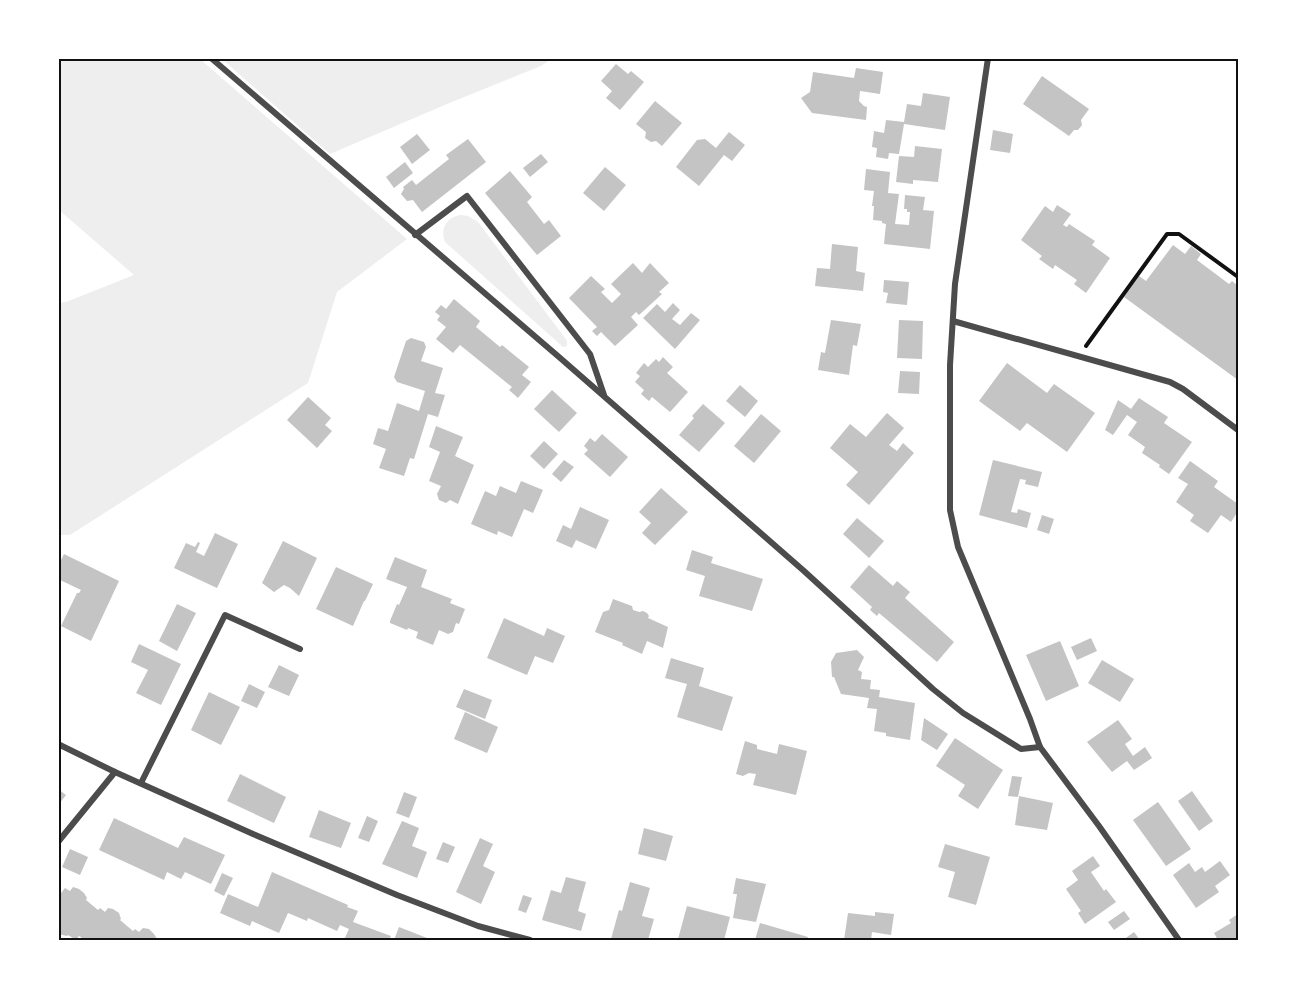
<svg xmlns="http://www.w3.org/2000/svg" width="1297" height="999" font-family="'DejaVu Sans',sans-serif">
<rect width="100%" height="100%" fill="#fff"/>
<g fill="#eee">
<path d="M 59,58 L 200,59 L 407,239 L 337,292 L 308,383 L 70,535 L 58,535 L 59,303 L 66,302 L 134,275 L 59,210 Z"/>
<path d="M 222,59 L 551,59 L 541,66 L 447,104 L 330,154 Z"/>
<path d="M 461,215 L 468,216 L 478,222 L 565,338 L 567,341 L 567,346 L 563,347 L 445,242 C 440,229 446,217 461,215 Z"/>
</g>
<g fill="#c4c4c4">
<path d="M 616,64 L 628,74 L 631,71 L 644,82 L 620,110 L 606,98 L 612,91 L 601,81 Z"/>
<path d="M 856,68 L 883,72 L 880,94 L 860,91 L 859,101 L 864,106 L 867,107 L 866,120 L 812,113 L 801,98 L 810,92 L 813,72 L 854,78 Z"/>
<path d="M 1042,76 L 1089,109 L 1081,120 L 1082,125 L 1078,130 L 1074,130 L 1069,136 L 1023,104 Z"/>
<path d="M 923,93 L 950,97 L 945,130 L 904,124 L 899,154 L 889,153 L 888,159 L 876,157 L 877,148 L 872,147 L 874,131 L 884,133 L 886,120 L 904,122 L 907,104 L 921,106 Z"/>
<path d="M 655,101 L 682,123 L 662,146 L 656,141 L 651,142 L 645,138 L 646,132 L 636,124 Z"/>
<path d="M 993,130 L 1013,134 L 1010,153 L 990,150 Z"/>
<path d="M 729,132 L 745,145 L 732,161 L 724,155 L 699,186 L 676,167 L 697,140 L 705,139 L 716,148 Z"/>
<path d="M 417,134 L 430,150 L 412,164 L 400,147 Z"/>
<path d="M 468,139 L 486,162 L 422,212 L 413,200 L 407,201 L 401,194 L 404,189 L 403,187 L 412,180 L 416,185 L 449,159 L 446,155 Z"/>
<path d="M 915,146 L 942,149 L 938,182 L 913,180 L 913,184 L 896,182 L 899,156 L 914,157 Z"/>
<path d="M 541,154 L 548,162 L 530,177 L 523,168 Z"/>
<path d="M 405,162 L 413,173 L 394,188 L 386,177 Z"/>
<path d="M 605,167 L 626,185 L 604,211 L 583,193 Z"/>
<path d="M 866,169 L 890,172 L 888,193 L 899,194 L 895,224 L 909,225 L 910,212 L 907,212 L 907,209 L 904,209 L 905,195 L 925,197 L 923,210 L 934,211 L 930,249 L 884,244 L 886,224 L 882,223 L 882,221 L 873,220 L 874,206 L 872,206 L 874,191 L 864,190 Z"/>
<path d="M 510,171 L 532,197 L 527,202 L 544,224 L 549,220 L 561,236 L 537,255 L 485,193 Z"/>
<path d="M 1057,205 L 1071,214 L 1063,225 L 1067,227 L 1069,224 L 1095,241 L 1092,245 L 1110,258 L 1086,293 L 1074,284 L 1077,280 L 1055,265 L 1053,269 L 1039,259 L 1042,256 L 1021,240 L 1045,206 L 1053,212 Z"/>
<path d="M 832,244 L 858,247 L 856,271 L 865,273 L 863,291 L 815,286 L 817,268 L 830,269 Z"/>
<path d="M 1173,245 L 1185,254 L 1191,246 L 1201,254 L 1197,260 L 1229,284 L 1232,281 L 1238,286 L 1238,380 L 1124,297 L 1139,276 L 1146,281 Z"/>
<path d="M 633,263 L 642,273 L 650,263 L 669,283 L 659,292 L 662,294 L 639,315 L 636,312 L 631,317 L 638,325 L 615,346 L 601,332 L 597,336 L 592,331 L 597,327 L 569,298 L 591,276 L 605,289 L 601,292 L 612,303 L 621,294 L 611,284 Z"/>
<path d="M 884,280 L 909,282 L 907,305 L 886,303 L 888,293 L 883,292 Z"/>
<path d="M 454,299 L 480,321 L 476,327 L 500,347 L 502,345 L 529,367 L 522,375 L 531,382 L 518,398 L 509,390 L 512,387 L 460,345 L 453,353 L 436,339 L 446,327 L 437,320 L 440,316 L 435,312 L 441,305 L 446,309 Z"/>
<path d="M 673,303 L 680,310 L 672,319 L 680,325 L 691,313 L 700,320 L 675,349 L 643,318 L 657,304 L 665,312 Z"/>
<path d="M 831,320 L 861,324 L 857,346 L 853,345 L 849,375 L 818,370 L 821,352 L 825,353 Z"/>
<path d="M 899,320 L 923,321 L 922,359 L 897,358 Z"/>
<path d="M 411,338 L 424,342 L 426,347 L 421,361 L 443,368 L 435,393 L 445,395 L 438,417 L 428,414 L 414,459 L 410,458 L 404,476 L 379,468 L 386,449 L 373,444 L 378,428 L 388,431 L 397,403 L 419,411 L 425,391 L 397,382 L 394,377 L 406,341 Z"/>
<path d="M 663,357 L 673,367 L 667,373 L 688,392 L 670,412 L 652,397 L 649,401 L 641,394 L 644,390 L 635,382 L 640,376 L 636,373 L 644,363 L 648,367 L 656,359 L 659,362 Z"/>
<path d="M 1007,363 L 1047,393 L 1054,384 L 1095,413 L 1067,452 L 1027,423 L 1020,431 L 979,401 Z"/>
<path d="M 900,371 L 920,372 L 919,394 L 898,393 Z"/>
<path d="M 740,385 L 758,401 L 745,417 L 726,401 Z"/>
<path d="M 552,390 L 577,413 L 559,432 L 534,409 Z"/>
<path d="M 308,397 L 331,418 L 325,425 L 332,431 L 317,448 L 287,420 Z"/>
<path d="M 1139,398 L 1168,417 L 1164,423 L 1192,442 L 1169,474 L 1159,467 L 1160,465 L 1142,453 L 1145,447 L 1128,435 L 1137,422 L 1127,415 L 1113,435 L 1105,430 L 1118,400 L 1131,409 Z"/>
<path d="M 703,404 L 725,423 L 699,452 L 679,435 L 694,418 L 692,416 Z"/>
<path d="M 887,413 L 904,428 L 889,445 L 897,451 L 903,443 L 914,453 L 869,505 L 846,485 L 858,472 L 830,448 L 850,424 L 866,437 Z"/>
<path d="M 761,414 L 781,431 L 754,463 L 734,446 Z"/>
<path d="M 436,426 L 463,437 L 455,456 L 474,465 L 458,504 L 450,500 L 446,503 L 439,500 L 437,494 L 441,486 L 429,481 L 440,452 L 429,447 Z"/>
<path d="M 602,434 L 628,457 L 610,477 L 584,454 L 588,450 L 584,446 L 590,438 L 595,442 Z"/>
<path d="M 544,441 L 558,454 L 544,469 L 530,456 Z"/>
<path d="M 564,460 L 574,467 L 561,482 L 552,474 Z"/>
<path d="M 993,460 L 1042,472 L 1038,487 L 1025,484 L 1026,480 L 1020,479 L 1011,512 L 1017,513 L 1018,509 L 1031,513 L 1027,528 L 979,515 Z"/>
<path d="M 1190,461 L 1218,481 L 1214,487 L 1238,504 L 1238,511 L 1231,522 L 1221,515 L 1208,533 L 1190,521 L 1194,515 L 1176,502 L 1188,484 L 1178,478 Z"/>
<path d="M 521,481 L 543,490 L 533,513 L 524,509 L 512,537 L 498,531 L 497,535 L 471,524 L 485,491 L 496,496 L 500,486 L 516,493 Z"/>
<path d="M 661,488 L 688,512 L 655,545 L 642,533 L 651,523 L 639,512 Z"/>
<path d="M 580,507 L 609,520 L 596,549 L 576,540 L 572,548 L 556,541 L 563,525 L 571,529 Z"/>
<path d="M 1042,515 L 1054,519 L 1049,534 L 1037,530 Z"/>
<path d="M 857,518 L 884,541 L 869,558 L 843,534 Z"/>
<path d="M 215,533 L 238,544 L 217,588 L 174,568 L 186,543 L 195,547 L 198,542 L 200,543 L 196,552 L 204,556 Z"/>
<path d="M 283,541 L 317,558 L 299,596 L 290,588 L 284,585 L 274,592 L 262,583 Z"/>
<path d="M 692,550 L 713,557 L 711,563 L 763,579 L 752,611 L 699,596 L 705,576 L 686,570 Z"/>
<path d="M 64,554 L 119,581 L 91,641 L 61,626 L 77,593 L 79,593 L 81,590 L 58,579 L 58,566 Z"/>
<path d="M 395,557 L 427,570 L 421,587 L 452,599 L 450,603 L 465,609 L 459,624 L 456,623 L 453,632 L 448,634 L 439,630 L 433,645 L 416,638 L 418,632 L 408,628 L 407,630 L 390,623 L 390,621 L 397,604 L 399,605 L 407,587 L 386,579 Z"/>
<path d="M 869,565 L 893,586 L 897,581 L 910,592 L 905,598 L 954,642 L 937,662 L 879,613 L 877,616 L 870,610 L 872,607 L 850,587 Z"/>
<path d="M 336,567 L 373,584 L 365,601 L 364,601 L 353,626 L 316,609 Z"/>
<path d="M 613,599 L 632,606 L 633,610 L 639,612 L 643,611 L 647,613 L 649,616 L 648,618 L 668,627 L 663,648 L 647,641 L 642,654 L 622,645 L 623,643 L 595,632 L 603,612 L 609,610 Z"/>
<path d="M 177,604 L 196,613 L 177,651 L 159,641 Z"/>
<path d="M 504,618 L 544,636 L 547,628 L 565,636 L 553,663 L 535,656 L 527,675 L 487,658 Z"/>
<path d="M 1091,638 L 1097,651 L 1077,660 L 1071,647 Z"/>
<path d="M 1060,641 L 1079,686 L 1046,701 L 1026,655 Z"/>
<path d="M 139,644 L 181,664 L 161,705 L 136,693 L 148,670 L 131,662 Z"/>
<path d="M 857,650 L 864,657 L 858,670 L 862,672 L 861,679 L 871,680 L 870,689 L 880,690 L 879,697 L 915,703 L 910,740 L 886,736 L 886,733 L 874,731 L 877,709 L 867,708 L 869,698 L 841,694 L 834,677 L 832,677 L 831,662 L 836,653 Z"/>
<path d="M 671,658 L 704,668 L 699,686 L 733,697 L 722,731 L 677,717 L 687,684 L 665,678 Z"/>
<path d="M 1102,660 L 1134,679 L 1120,702 L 1088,683 Z"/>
<path d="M 279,665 L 299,675 L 289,696 L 268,687 Z"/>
<path d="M 249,684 L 265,692 L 257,708 L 241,701 Z"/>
<path d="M 464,689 L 492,700 L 485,719 L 456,707 Z"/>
<path d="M 209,692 L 240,707 L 221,745 L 191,730 Z"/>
<path d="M 465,712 L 498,727 L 487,753 L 454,739 Z"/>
<path d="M 924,718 L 948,734 L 937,750 L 921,740 Z"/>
<path d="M 1118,720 L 1132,739 L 1125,744 L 1133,756 L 1145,747 L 1152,758 L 1134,770 L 1127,761 L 1112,772 L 1087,742 Z"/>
<path d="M 955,738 L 1003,770 L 978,809 L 958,796 L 965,785 L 936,766 Z"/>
<path d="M 745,741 L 757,745 L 757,749 L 777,754 L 779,744 L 807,751 L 796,795 L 753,785 L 756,774 L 749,773 L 743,776 L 736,774 Z"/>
<path d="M 240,774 L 286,797 L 274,823 L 227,801 Z"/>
<path d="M 1012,776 L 1022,777 L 1018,797 L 1008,796 Z"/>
<path d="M 58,789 L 66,795 L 59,804 L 61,806 L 58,810 Z"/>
<path d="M 1192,791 L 1213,821 L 1199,831 L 1178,801 Z"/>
<path d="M 404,792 L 417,797 L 409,818 L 396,813 Z"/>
<path d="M 1019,796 L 1053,803 L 1047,830 L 1015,825 Z"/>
<path d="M 1158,802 L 1191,849 L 1166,866 L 1133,820 Z"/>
<path d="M 319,810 L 351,823 L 341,848 L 309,837 Z"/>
<path d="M 367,816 L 378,821 L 369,842 L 358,838 Z"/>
<path d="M 114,818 L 178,848 L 184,837 L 225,855 L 211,884 L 185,872 L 181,879 L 167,872 L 164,880 L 99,850 Z"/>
<path d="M 402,821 L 419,828 L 412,846 L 427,852 L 417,878 L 382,864 Z"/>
<path d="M 644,828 L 673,836 L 666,861 L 638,854 Z"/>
<path d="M 480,838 L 493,844 L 483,866 L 495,872 L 481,904 L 456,892 Z"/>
<path d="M 443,842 L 455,847 L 448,863 L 436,859 Z"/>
<path d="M 945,844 L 990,857 L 976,905 L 948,897 L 955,872 L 938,867 Z"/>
<path d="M 70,849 L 88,857 L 80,875 L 62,867 Z"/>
<path d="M 1093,856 L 1100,866 L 1091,872 L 1104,891 L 1106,889 L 1116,902 L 1085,924 L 1078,913 L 1081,911 L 1066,889 L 1078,880 L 1072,871 Z"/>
<path d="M 1220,861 L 1230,875 L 1215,886 L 1219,892 L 1196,908 L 1173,875 L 1189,863 L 1195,872 L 1202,867 L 1205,872 Z"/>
<path d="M 272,872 L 348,905 L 347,907 L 358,911 L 353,922 L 391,936 L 389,940 L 344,940 L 349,929 L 340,925 L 337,931 L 308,918 L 307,921 L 288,913 L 279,933 L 252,921 L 250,926 L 220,913 L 228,894 L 258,907 Z"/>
<path d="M 222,873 L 233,878 L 224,896 L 214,891 Z"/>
<path d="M 566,877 L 586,882 L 578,911 L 586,914 L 581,931 L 542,920 L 551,890 L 561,893 Z"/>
<path d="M 736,878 L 766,884 L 756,922 L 733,918 L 737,894 L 733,894 Z"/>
<path d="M 630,882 L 650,888 L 642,916 L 654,919 L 648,940 L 611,939 L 619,910 L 622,911 Z"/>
<path d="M 73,887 L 79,889 L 84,893 L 87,898 L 86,900 L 98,910 L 100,908 L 105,912 L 108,908 L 113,909 L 119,913 L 121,919 L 120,920 L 133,931 L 135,929 L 139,932 L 143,928 L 149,929 L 154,934 L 157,939 L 156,940 L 85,940 L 79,936 L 76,940 L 68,935 L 67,936 L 58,934 L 58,897 L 65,888 L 70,891 Z"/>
<path d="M 523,895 L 532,898 L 526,913 L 518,910 Z"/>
<path d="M 687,906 L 730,917 L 724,940 L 684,940 L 678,939 Z"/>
<path d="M 1124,911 L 1130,919 L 1114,930 L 1108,922 Z"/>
<path d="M 875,912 L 894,914 L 891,935 L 872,932 L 871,940 L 844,940 L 848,913 L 875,916 Z"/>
<path d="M 1238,914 L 1238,940 L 1218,940 L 1214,933 L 1231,923 L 1229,920 Z"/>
<path d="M 760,923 L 808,937 L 807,940 L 755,940 Z"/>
<path d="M 399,927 L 427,938 L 434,940 L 394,940 Z"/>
<path d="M 1134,932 L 1140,940 L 1123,940 Z"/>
</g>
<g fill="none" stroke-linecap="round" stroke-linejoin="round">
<path stroke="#111" stroke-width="4" d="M 1086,346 L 1167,234 L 1179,234 L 1238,277"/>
<g stroke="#4c4c4c" stroke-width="6">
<path d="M 211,58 L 559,357 L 804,571 L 933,689 L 963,713 L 1021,749 L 1040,747"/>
<path d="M 988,58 L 955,284 L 950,365 L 950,510 L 958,547 L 1030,719 L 1040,747 L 1099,826 L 1179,940"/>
<path d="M 415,235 L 467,196 L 590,354 L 604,395"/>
<path d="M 953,321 L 1170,382 L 1183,389 L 1238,430"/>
<path d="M 58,744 L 115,772 L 253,834 L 397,895 L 478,926 L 530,940"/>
<path d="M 141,783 L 225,615 L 300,649"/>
<path d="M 58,842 L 115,772"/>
</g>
</g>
<rect width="1297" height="999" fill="none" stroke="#ffffff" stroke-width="120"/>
<rect x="60" y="60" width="1177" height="879" fill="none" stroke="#111" stroke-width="2"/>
</svg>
